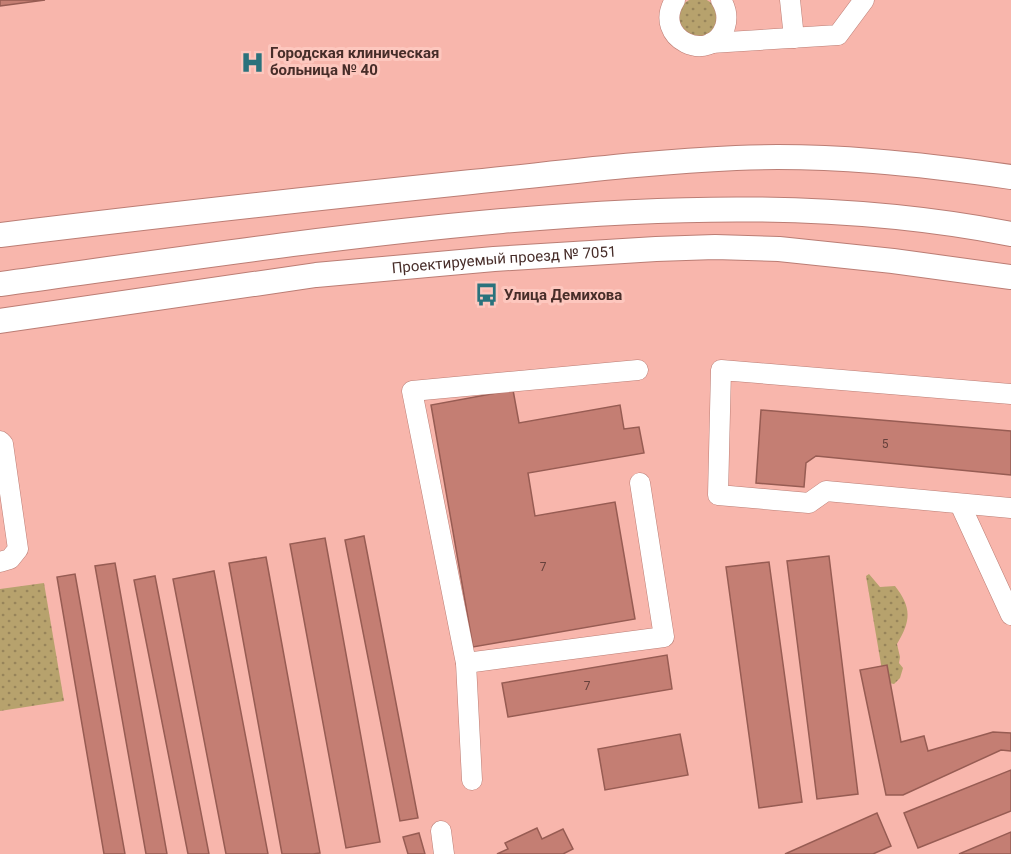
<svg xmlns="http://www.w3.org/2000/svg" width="1011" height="854" font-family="Roboto,sans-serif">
<defs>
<pattern id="green-dots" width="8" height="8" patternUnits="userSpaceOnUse" patternTransform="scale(1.5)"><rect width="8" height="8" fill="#b7a26d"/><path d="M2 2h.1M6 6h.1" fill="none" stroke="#97845a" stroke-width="1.8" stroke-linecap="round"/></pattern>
</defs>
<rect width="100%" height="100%" fill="#f8b6ac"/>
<g fill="url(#green-dots)">
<circle cx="698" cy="18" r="20"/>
<path d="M 869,574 L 880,587 L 895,586 C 912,608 911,621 897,644 L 900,657 L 899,663 L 903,668 L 900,678 L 894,684 L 884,682 L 866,576 Z"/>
<path d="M 44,583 L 64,701 L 0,711 L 0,589 Z"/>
</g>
<g fill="#c47e73" stroke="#975c53" stroke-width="1.5">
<path d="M 0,0 L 45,0 L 0,6 Z"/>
<path d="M 513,390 L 519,423 L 620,405 L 624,429 L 639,427 L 644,453 L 528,473 L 535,516 L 615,502 L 635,619 L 473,647 L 431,405 Z"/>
<path d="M 761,410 L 1011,431 L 1011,475 L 816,456 L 806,463 L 804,487 L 756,483 Z"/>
<path d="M 364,536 L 418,818 L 400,821 L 345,540 Z"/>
<path d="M 325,538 L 380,842 L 346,848 L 290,544 Z"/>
<path d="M 829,556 L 858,794 L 817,799 L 787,561 Z"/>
<path d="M 266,557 L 320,853 L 313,854 L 282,854 L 229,563 Z"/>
<path d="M 769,562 L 802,802 L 759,808 L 726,567 Z"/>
<path d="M 115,563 L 167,854 L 146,854 L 95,566 Z"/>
<path d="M 214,571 L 268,854 L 226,854 L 173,579 Z"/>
<path d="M 75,574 L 125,854 L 104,854 L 57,577 Z"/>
<path d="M 155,576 L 209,854 L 188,854 L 134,580 Z"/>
<path d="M 667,655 L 672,689 L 508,717 L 502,683 Z"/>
<path d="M 887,665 L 901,742 L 924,736 L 928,751 L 993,732 L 1011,733 L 1011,751 L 1001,750 L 903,795 L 886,795 L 860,670 Z"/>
<path d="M 680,734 L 688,775 L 605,790 L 598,749 Z"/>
<path d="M 1011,770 L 1011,811 L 918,848 L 904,813 Z"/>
<path d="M 877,813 L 891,846 L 873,854 L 785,854 Z"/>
<path d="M 537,828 L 542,839 L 563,829 L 573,849 L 563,854 L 497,854 L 508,849 L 505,843 Z"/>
<path d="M 1011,832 L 1011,854 L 959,854 Z"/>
<path d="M 419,833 L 425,854 L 408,854 L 403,837 Z"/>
</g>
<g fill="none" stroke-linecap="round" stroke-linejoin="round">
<defs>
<g id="minor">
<path d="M 675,0 C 651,39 711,66 725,27 C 728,17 726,8 721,0"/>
<path d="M 790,0 L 794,38"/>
<path d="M 711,43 L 838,35 L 864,0"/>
<path d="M 1011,394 L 721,370 L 718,495 L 809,503 L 826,491 L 1011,508"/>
<path d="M 0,441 L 3,444 L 18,549 L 10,559 L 0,562"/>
<path d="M 960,504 L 1011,615"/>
<path d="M 466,663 L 664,637 L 640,483"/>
<path d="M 472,780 L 466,663 L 412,391 L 638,370"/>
<path d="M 441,831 L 444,854"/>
</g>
<g id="major">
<path d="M 0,235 C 154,216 308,199 462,183 C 553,174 645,162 736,158 C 828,154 920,164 1011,177"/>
<path d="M 0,284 C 167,261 334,236 502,221 C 672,206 843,201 1011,234"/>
<path id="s1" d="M 0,321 L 316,275 L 494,259 L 656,249 L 715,247 L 779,249 L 893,261 L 1011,277"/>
</g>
</defs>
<use href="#minor" stroke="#bb7d74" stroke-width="21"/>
<use href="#major" stroke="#bb7d74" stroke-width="26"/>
<use href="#minor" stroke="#fff" stroke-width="20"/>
<use href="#major" stroke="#fff" stroke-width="24"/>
</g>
<defs>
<symbol id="hospital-bare" viewBox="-9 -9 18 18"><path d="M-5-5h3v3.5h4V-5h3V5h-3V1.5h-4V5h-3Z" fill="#2a727c" stroke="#fdc7be" stroke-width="2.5" paint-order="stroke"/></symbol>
<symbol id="bus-bare" viewBox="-9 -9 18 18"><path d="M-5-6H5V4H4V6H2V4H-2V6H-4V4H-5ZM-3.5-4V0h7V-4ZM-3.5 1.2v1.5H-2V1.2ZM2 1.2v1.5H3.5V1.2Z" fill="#2a727c" stroke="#fdc7be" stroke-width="2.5" paint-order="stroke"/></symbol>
</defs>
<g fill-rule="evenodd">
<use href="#hospital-bare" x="236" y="46" width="33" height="33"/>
<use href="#bus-bare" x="470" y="278" width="33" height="33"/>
</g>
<g text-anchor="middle" stroke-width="6" stroke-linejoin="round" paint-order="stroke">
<g font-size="12" fill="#66413c">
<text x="885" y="448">5</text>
<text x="543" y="571">7</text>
<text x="587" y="690">7</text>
</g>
<g font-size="15" font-weight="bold" fill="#472d29" stroke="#fdc7be" text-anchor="start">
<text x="270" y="58">Городская клиническая<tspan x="270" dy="17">больница № 40</tspan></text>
<text x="504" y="300">Улица Демихова</text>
</g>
<g font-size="15" fill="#472d29" stroke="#fdc7be">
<text dy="5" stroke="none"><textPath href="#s1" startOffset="508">Проектируемый проезд № 7051</textPath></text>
</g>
</g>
</svg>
